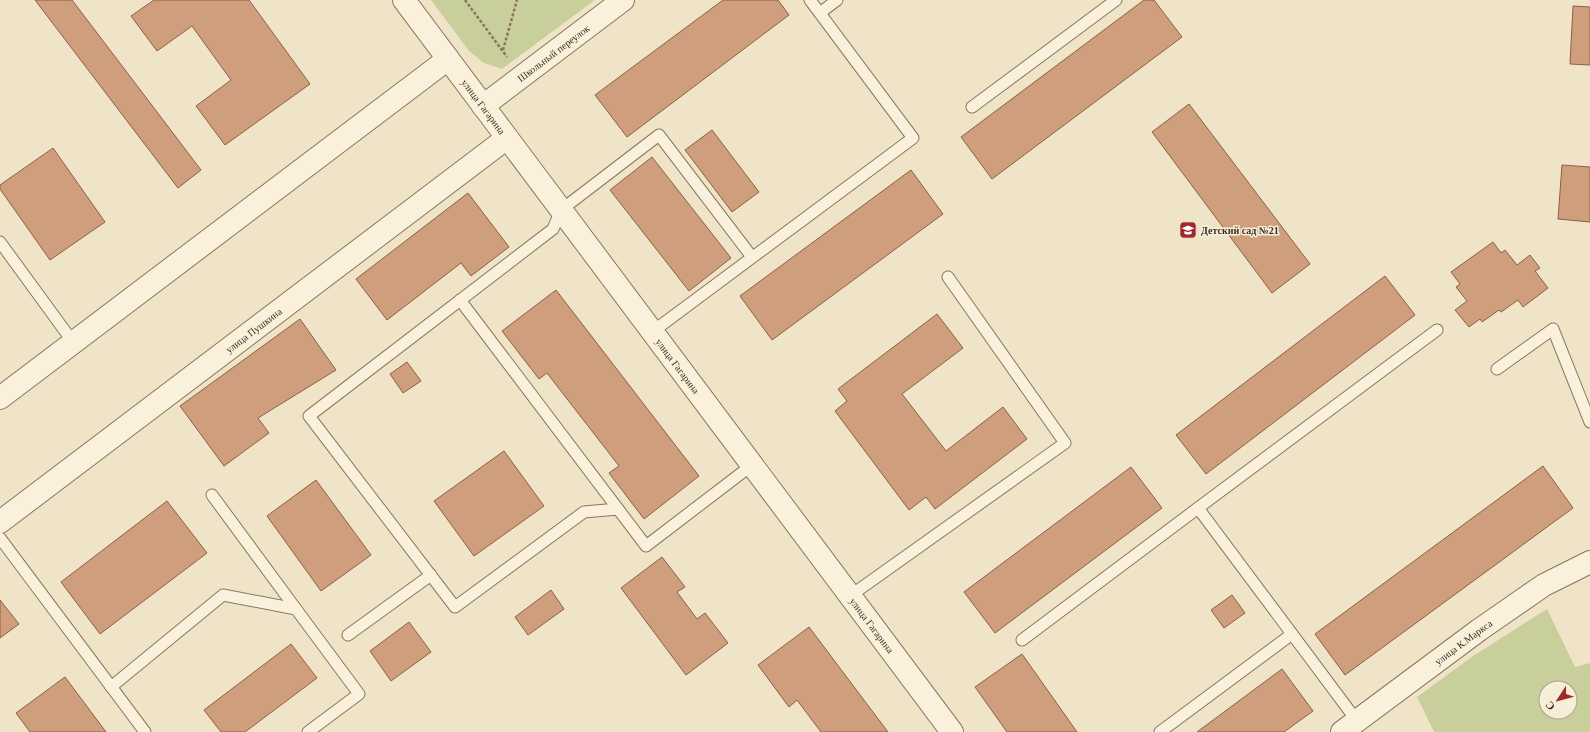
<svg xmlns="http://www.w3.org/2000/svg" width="1590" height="732" font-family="Georgia,serif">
<rect width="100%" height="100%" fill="#f0e4c8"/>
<g fill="#c9cf9b" fill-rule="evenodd">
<path d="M 431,0 L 595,0 L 502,69 L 484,63 L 469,51 Z"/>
<path d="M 1547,609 L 1575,667 L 1590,663 L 1590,732 L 1434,732 L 1417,697 L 1473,656 ZM 1546,688 L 1570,688 L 1570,712 L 1546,712 Z"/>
</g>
<g fill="#cf9f7d" stroke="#8d5f41">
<path d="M 35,0 L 72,0 L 201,170 L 178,188 Z"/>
<path d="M 154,0 L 249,0 L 310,84 L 225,145 L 196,106 L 231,80 L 192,26 L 157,51 L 131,16 Z"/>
<path d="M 723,0 L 778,0 L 789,15 L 627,137 L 595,95 Z"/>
<path d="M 1144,0 L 1154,0 L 1182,37 L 992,179 L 961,137 Z"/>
<path d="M 1573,6 L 1590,7 L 1590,65 L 1570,64 Z"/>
<path d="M 1189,104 L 1310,264 L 1272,293 L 1152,132 Z"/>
<path d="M 712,130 L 759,192 L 732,212 L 685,150 Z"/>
<path d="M 53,148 L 105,222 L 50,260 L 0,189 L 0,185 Z"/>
<path d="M 652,157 L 731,258 L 689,291 L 610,190 Z"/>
<path d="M 1562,165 L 1590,167 L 1590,222 L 1558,219 Z"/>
<path d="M 911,170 L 943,214 L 772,340 L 740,296 Z"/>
<path d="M 468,193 L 509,247 L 471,276 L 461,263 L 387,320 L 356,279 Z"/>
<path d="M 1493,242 L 1501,253 L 1505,250 L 1517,265 L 1530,255 L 1540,268 L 1535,271 L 1548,288 L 1523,307 L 1518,300 L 1501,312 L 1499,310 L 1482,322 L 1480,319 L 1469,327 L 1455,310 L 1467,301 L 1456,287 L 1460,284 L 1451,272 Z"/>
<path d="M 1385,276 L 1415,315 L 1206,474 L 1176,435 Z"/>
<path d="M 556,290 L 699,476 L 644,519 L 609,473 L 619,466 L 547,373 L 539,379 L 502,331 Z"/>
<path d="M 937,314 L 963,348 L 902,394 L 946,451 L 1003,407 L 1027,439 L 935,509 L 926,497 L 909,510 L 835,411 L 847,401 L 838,389 Z"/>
<path d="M 300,319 L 336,370 L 258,418 L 269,433 L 224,466 L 180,406 Z"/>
<path d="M 407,362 L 421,381 L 403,393 L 390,374 Z"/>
<path d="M 504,451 L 544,506 L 474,556 L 434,501 Z"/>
<path d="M 1543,466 L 1573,508 L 1345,675 L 1315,634 Z"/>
<path d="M 1131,467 L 1162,508 L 995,633 L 964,592 Z"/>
<path d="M 316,480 L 371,555 L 321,591 L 267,516 Z"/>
<path d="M 167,501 L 207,553 L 100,634 L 61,582 Z"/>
<path d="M 662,557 L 685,587 L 677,592 L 697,619 L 705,613 L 728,643 L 686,675 L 621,588 Z"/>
<path d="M 551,590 L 564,609 L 528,635 L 515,617 Z"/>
<path d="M 1232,595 L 1245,613 L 1224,628 L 1211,610 Z"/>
<path d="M 0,600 L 19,624 L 0,638 Z"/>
<path d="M 409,622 L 431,652 L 391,681 L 370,651 Z"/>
<path d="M 809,627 L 888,732 L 821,732 L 797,700 L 789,707 L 758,665 Z"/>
<path d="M 291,644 L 317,678 L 245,732 L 221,732 L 204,710 Z"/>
<path d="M 1022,654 L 1077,732 L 1007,732 L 975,687 Z"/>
<path d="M 1282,669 L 1313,711 L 1284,732 L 1197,732 Z"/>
<path d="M 65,677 L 106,732 L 30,732 L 16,713 Z"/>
</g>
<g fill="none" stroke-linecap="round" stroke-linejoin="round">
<defs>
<g id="service">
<path d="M 820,13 L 837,0"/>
<path d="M 972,107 L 1116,0"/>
<path d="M 0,242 L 73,342"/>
<path d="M 752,257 L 659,135 L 561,210 L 553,229 L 309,416 L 455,607 L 584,512 L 618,509 L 646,546 L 752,465"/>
<path d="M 460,300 L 618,509"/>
<path d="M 652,332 L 913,138 L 810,0"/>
<path d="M 1497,369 L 1553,329 L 1590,422"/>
<path d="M 212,495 L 296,609"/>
<path d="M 0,538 L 145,732"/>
<path d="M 850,596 L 1065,443 L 948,277"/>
<path d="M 348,635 L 431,575"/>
<path d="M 1022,640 L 1198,508"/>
<path d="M 111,687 L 223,595 L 296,609 L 359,694 L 308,732"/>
<path d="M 1357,721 L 1198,508 L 1437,330"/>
<path d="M 1160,732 L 1292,634"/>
</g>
<g id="minor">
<path id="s1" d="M 404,0 L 952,732"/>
<path id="s2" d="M 483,106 L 623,0"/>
<path d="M 0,398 L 448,59"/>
<path id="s3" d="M 0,522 L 507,138"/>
<path id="s4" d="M 1342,732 L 1479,630 L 1544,585 L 1590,562"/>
</g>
</defs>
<use href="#service" stroke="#8d765c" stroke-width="13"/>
<use href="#minor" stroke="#8d765c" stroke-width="24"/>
<g stroke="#8d765c" stroke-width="2.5" stroke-dasharray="3 2" stroke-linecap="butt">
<path d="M 465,0 L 507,57"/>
<path d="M 503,50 L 517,0"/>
</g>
<use href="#service" stroke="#faf1dc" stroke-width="11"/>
<use href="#minor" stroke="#faf1dc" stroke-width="22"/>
</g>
<defs>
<symbol id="school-square" viewBox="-11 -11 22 22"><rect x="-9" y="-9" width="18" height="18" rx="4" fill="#9e2a2b" stroke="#f7eed8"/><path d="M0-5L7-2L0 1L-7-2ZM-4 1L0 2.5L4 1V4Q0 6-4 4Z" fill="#fff"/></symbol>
</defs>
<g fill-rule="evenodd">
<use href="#school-square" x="1178" y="220" width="20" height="20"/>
</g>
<g text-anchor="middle" stroke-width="3" stroke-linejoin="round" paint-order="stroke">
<g font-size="10" fill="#3d2e20" stroke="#f7eed8">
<text dy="4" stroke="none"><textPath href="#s2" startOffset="88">Школьный переулок</textPath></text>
<text dy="4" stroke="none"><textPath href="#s1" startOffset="133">улица Гагарина</textPath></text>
<text dy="4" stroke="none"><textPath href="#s3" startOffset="318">улица Пушкина</textPath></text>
<text dy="4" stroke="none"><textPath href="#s1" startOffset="457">улица Гагарина</textPath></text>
<text dy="4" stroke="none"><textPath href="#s1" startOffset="781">улица Гагарина</textPath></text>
<text dy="4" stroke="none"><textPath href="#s4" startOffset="151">улица К.Маркса</textPath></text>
</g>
<g font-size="10" font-weight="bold" fill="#3d2e20" stroke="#f7eed8" text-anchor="start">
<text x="1201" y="234">Детский cад №21</text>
</g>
</g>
<g transform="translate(1558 700) rotate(234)"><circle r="19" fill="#f7eed8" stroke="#ada18e"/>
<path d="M0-3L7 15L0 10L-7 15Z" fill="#9e2a2b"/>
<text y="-6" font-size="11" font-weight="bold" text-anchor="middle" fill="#3d2e20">С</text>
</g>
</svg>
